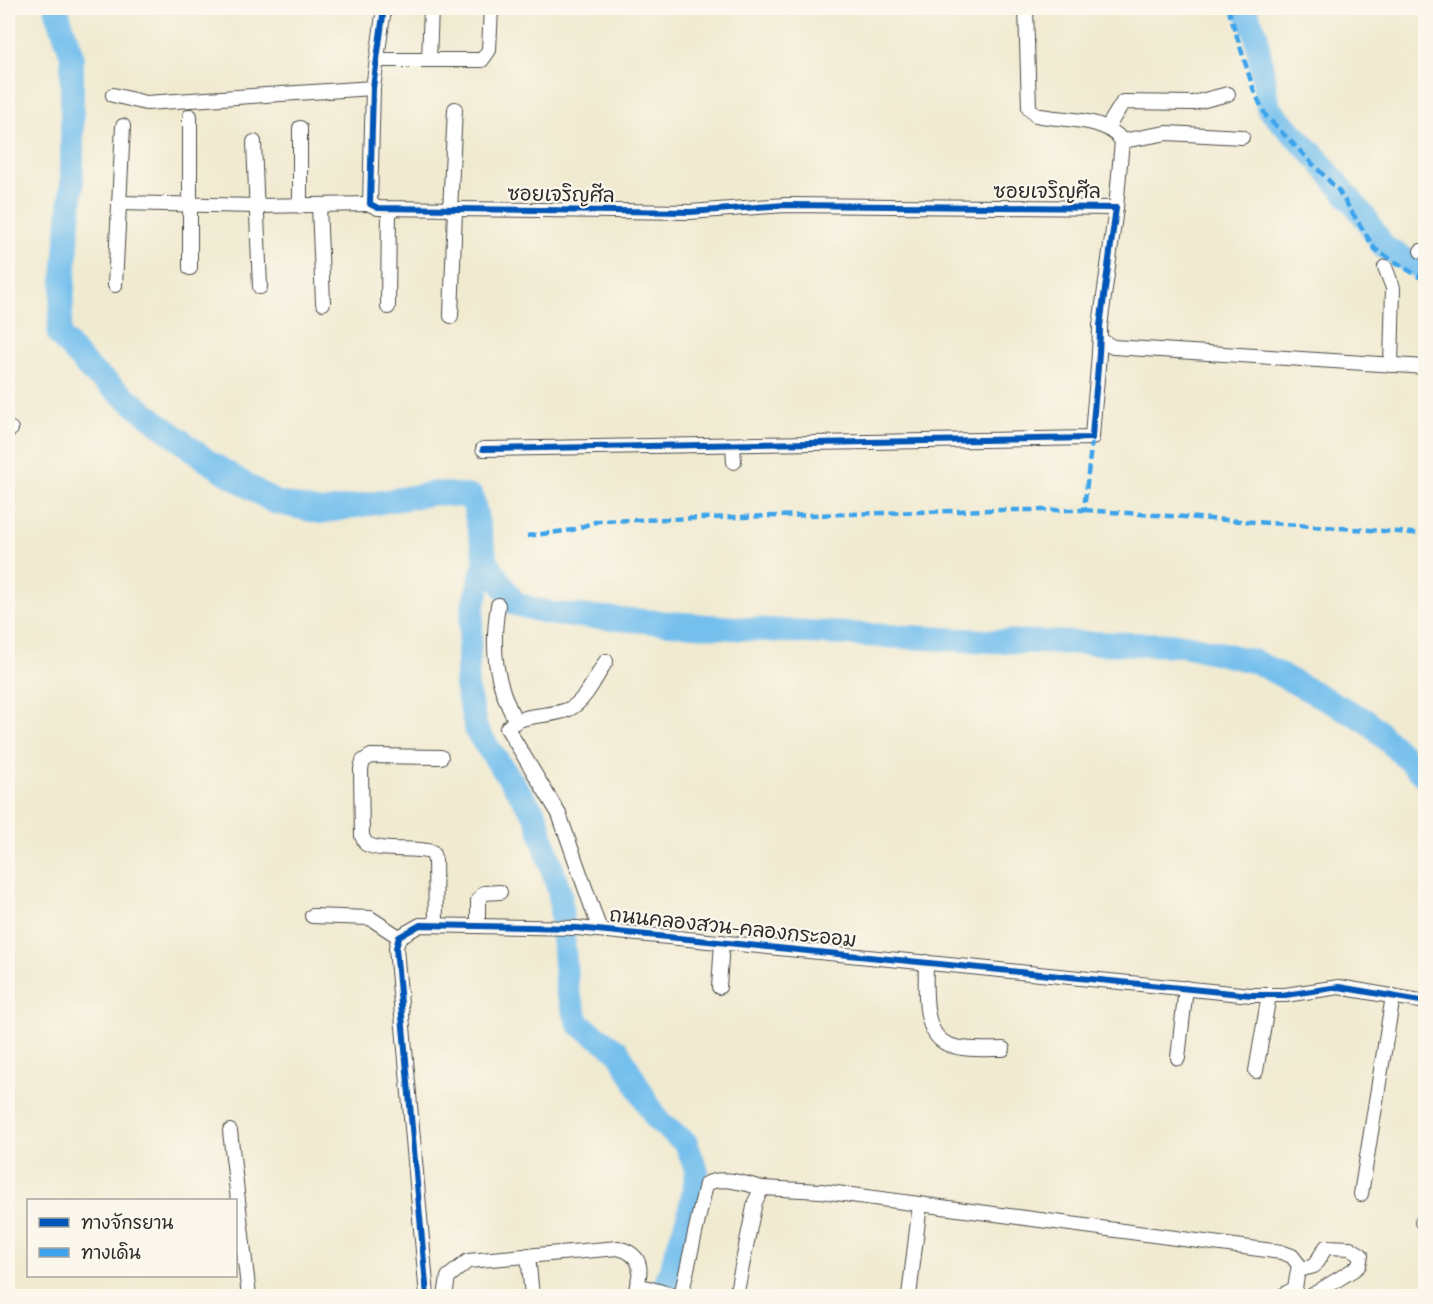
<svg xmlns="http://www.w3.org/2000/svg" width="1433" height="1304" font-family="'Comic Neue','Playpen Sans Thai',sans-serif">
<rect width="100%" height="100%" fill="#fbf7ec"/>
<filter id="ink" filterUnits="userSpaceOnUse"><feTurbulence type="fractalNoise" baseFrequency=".0167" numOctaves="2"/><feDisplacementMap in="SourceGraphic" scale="12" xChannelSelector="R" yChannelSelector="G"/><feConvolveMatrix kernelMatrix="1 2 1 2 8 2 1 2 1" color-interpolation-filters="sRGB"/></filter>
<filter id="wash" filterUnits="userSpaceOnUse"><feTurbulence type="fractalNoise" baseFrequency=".008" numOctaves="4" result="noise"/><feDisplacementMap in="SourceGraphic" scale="24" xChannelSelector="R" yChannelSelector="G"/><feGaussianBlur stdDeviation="1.35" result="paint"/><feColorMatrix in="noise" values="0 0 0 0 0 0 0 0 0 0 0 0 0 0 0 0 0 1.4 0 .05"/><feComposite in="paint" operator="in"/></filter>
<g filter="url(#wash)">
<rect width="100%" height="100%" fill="#f0ead0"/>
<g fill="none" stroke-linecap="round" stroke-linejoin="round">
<g stroke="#74bfed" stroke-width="24">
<path d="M 56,8 L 72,56 L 72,185 L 59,335 L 90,370 L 206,460 L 274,502 L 321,512 L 436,493 L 472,497 L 486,560 L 515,604 L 553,614 L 747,629 L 986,641 L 1184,645 L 1256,662 L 1367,721 L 1426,777"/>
<path d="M 1244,8 L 1256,34 L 1268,108 L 1315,156 L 1365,217 L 1384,247 L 1426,271"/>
<path d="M 486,560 L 473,606 L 466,686 L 477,732 L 536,816 L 560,894 L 567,991 L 579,1024 L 618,1051 L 657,1120 L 686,1143 L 697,1172 L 689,1214 L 662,1296"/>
</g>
</g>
</g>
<g filter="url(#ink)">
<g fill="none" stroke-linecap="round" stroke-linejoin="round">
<defs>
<g id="minor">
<path d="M 384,8 L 373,88 L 370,204 L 378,208 L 690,212 L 785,205 L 1116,208 L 1100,326 C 1100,363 1094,401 1092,438 L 483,449"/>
<path d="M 1026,8 L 1029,108 L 1036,115 C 1062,121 1105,116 1122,141 L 1116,208"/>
<path d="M 378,60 L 482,60 L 489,50 L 491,8"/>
<path d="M 429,60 L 431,8"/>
<path d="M 113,95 L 146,103 L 373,88"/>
<path d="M 190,116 L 190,268"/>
<path d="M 1107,128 L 1123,102 L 1193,103 L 1228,94"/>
<path d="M 1122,141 L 1167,133 L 1242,137"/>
<path d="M 254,142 L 260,287"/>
<path d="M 119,203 L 257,206 L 370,204"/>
<path d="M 319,205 L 323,303"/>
<path d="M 300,206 L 300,128"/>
<path d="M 450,210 L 455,109"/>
<path d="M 1421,251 L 1426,254"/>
<path d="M 1385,267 L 1393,288 L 1391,365"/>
<path d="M 115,285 L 123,126"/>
<path d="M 388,307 L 389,209"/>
<path d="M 451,316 L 455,210"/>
<path d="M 1102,341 L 1113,347 L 1426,367"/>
<path d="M 8,428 L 11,429"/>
<path d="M 733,445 L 734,462"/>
<path d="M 498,605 C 491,649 495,682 516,722"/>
<path d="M 312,916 L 370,918 L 399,937"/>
<path d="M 436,923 L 435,860 L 432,852 C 411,846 386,853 366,844 L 362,836 L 361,769 L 363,761 L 371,756 L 441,757"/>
<path d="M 478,924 L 478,901 L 484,893 L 500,892"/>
<path d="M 600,930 L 559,814 L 507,728 C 522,712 551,718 569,709 C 585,702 597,675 606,661"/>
<path d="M 926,962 C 926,986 921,1032 947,1044 C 963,1051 986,1049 1003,1049"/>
<path d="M 719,987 L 722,942"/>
<path d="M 1178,1058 L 1186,988"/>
<path d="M 1256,1071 L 1269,995"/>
<path d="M 230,1131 L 249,1296"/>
<path d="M 1361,1194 L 1393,996"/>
<path d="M 1422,1222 L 1426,1222"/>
<path d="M 528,1255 L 532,1296"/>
<path d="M 1299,1270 L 1314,1266 L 1326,1247 L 1350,1248 L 1361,1255 L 1359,1265 L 1353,1270 L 1311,1296"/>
<path d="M 637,1285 L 676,1296"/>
<path d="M 427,1296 L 396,948 L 399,937 L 420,925 L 577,928 L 1251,995 L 1285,995 L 1339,987 L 1426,1002"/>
<path d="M 445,1296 L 448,1277 L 468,1261 L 618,1248 C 645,1255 642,1273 634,1296"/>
<path d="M 681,1296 L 706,1184 C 721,1175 746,1184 762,1188"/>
<path d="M 736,1296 L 755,1202 L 762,1188 L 821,1191 L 1281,1252 L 1292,1256 L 1299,1265 L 1295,1288 L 1282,1296"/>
<path d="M 909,1296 L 920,1204"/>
</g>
</defs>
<use href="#minor" stroke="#494844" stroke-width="16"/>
<use href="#minor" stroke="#fff" stroke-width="14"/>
<g stroke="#3ea3eb" stroke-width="4.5" stroke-dasharray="9 4.5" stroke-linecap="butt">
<path d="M 1228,8 L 1254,91 L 1266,116 L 1338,190 L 1375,249 L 1426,281"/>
<path d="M 1084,510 L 1426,534"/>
<path d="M 527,536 L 572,530 L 598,521 L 989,510 L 1084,510 L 1092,438"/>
</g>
<defs>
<g id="cycleway">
<path d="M 384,8 L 373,88 L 370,204 L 378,208 L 690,212 L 785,205 L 1116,208 L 1100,326 C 1100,363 1094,401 1092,438 L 483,449"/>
<path d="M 427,1296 L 396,948 L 399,937 L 420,925 L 577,928 L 1251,995 L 1285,995 L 1339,987 L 1426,1002"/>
</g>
</defs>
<use href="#cycleway" stroke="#fbf7ec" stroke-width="10"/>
<use href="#cycleway" stroke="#0057b8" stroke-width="6"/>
</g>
</g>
<g text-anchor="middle" stroke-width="4.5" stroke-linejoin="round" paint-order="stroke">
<g font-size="20" fill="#2b2b2b" stroke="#fbf7ec">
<text x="1047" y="198">ซอยเจริญศีล</text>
<text transform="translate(561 194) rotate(1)" y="7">ซอยเจริญศีล</text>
<text transform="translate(733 927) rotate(6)" y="7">ถนนคลองสวน-คลองกระออม</text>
</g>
</g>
<rect width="1433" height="1304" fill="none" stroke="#fbf7ec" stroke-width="30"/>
<rect x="27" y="1199" width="210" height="78" fill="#fbf7ec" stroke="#a8a59f" stroke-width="1.5"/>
<rect x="39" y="1218" width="30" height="9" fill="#0057b8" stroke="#a8a59f" stroke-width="1.5"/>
<text x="81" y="1229" font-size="18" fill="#2b2b2b">ทางจักรยาน</text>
<rect x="39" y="1248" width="30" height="9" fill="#3ea3eb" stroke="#a8a59f" stroke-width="1.5"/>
<text x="81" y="1259" font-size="18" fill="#2b2b2b">ทางเดิน</text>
</svg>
